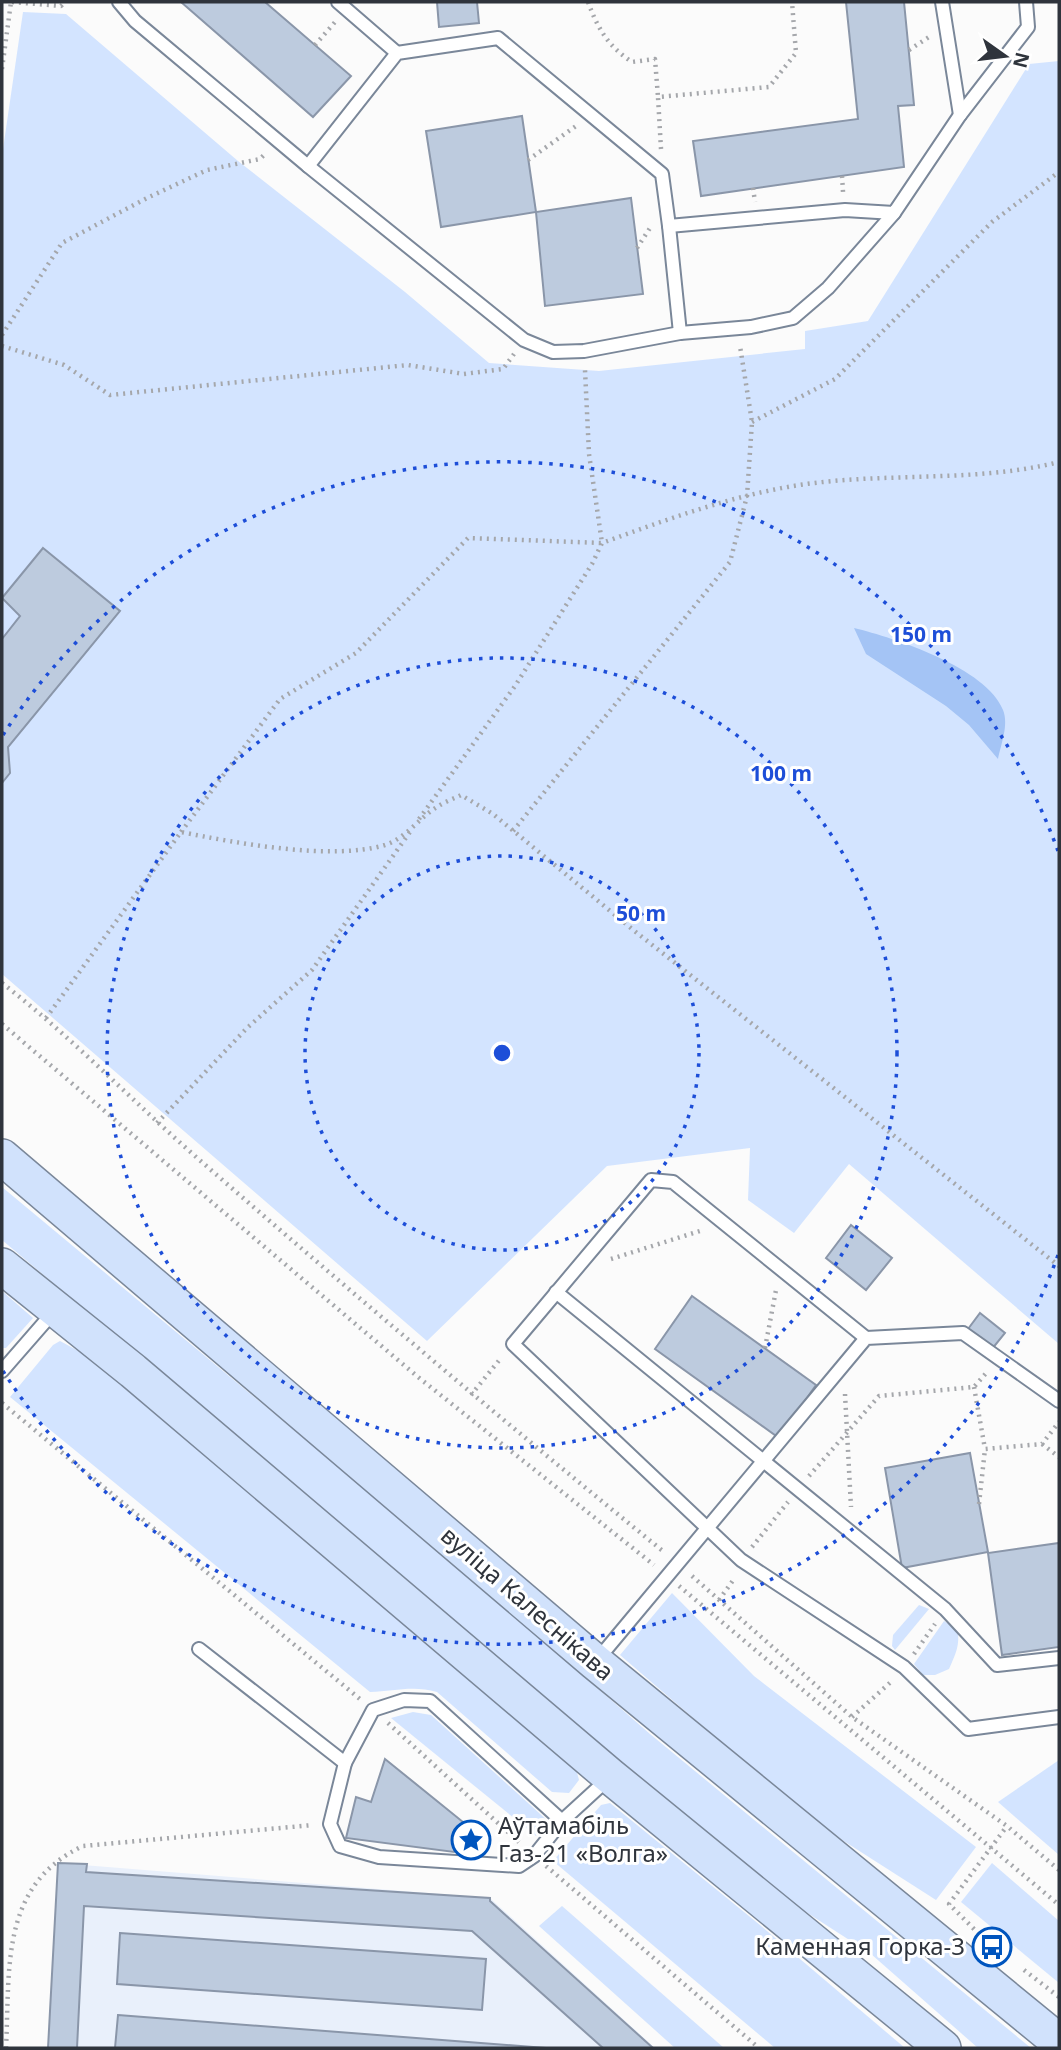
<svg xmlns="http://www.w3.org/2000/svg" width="1061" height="2050" font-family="'Noto Sans',sans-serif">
<rect width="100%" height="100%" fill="#fbfbfb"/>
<path fill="#e9f0fb" d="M 58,1863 L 490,1898 L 655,2048 L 48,2048 Z"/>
<g fill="#d3e4ff">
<path d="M 23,12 L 66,14 L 238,161 L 405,292 L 489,363 L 599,371 L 805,349 L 805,331 L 868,321 L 1029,64 L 1059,61 L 1059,1344 L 849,1164 L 794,1233 L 748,1200 L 750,1148 L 607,1166 L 427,1341 L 2,974 L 2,156 Z"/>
<path d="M 2,1187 L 467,1574 L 650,1734 L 1031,2048 L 978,2048 L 871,1954 L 778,1894 L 2,1240 Z"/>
<path d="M 2,1291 L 33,1318 L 6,1348 L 2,1348 Z"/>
<path d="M 60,1341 L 86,1355 L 247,1483 L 575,1765 L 579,1780 L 569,1793 L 552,1792 L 437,1692 C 414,1685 394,1691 370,1692 L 10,1397 L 53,1345 Z"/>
<path d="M 672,1593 L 754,1676 L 976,1847 L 936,1900 L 814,1822 L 620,1655 Z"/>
<path d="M 919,1605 L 929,1609 L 895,1650 L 892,1646 L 893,1635 Z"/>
<path d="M 944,1621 L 957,1629 C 961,1644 955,1655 949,1669 L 935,1675 L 923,1675 L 914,1664 Z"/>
<path d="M 413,1712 L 431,1715 L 549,1822 L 536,1836 L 391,1718 Z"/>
<path d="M 1059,1760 L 1059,1855 L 998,1802 Z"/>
<path d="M 610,1803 L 760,1925 L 905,2048 L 775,2048 L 553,1861 L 601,1805 Z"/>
<path d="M 992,1863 L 1059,1921 L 1059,1983 L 961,1902 Z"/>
<path d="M 562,1906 L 724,2048 L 675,2048 L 539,1926 Z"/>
</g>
<path fill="#a4c4f5" d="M 854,628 C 895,638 987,668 1003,710 C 1009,725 1001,744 998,759 L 969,725 L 946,706 L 866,654 Z"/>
<g fill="#bdcbde" stroke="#8a96a9" stroke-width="2">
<path d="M 181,2 L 265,2 L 351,76 L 313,117 Z"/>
<path d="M 437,2 L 477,2 L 479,23 L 439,27 Z"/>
<path d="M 846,2 L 904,2 L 914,105 L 898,106 L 904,167 L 701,196 L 693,141 L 858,119 Z"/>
<path d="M 522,116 L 536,212 L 441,227 L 426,131 Z"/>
<path d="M 631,198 L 643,294 L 545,306 L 536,212 Z"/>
<path d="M 43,548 L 120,611 L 8,747 L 10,773 L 2,783 L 2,639 L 20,616 L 2,598 Z"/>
<path d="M 851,1225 L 892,1258 L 866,1290 L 826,1258 Z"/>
<path d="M 692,1296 L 816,1385 L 779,1438 L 655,1349 Z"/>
<path d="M 980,1313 L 1005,1333 L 992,1349 L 968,1329 Z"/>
<path d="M 970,1453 L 988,1552 L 902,1568 L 885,1468 Z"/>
<path d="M 1059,1543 L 1059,1647 L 1002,1655 L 988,1553 Z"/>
<path d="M 385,1759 L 463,1822 L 454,1852 L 346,1838 L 356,1797 L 371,1802 Z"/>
<path d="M 58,1863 L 87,1864 L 86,1872 L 490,1898 L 490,1901 L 653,2048 L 603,2048 L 472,1931 L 84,1906 L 77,2048 L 48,2048 Z"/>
<path d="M 120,1933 L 486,1959 L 482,2010 L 117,1984 Z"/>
<path d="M 118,2015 L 546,2048 L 115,2048 Z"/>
</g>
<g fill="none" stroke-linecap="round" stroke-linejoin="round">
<defs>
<g id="lane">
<path d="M 119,2 L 135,21 L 308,166 L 397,53 L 498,38 L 662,174 L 669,226 L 845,210 L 894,213 L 960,115 L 1028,27 L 1026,2"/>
<path d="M 338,2 L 397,53"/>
<path d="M 942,2 L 960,115"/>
<path d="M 308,166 L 524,340 L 553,352 L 584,351 L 680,333 L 751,327 L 793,318 L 828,288 L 894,213"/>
<path d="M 669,226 L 680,333"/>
<path d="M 556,1292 L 945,1609 L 997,1665 L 1059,1658"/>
<path d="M 866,1338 L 673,1182 L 651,1180 L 513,1344 L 741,1560 L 904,1667 L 968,1729 L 1059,1717"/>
<path d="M 2,1371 L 50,1316 L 56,1314"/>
<path d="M 199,1649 L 345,1763 L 373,1710 L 404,1700 L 430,1701 L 562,1821 L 610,1777"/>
<path d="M 598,1659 L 866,1338 L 963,1333 L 1059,1401"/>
<path d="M 345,1763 L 330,1824 L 340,1846 L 379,1857 L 519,1866 L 534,1856 L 562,1821"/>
</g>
<g id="secondary">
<path d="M 2,1157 L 595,1662 L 1059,2042"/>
<path d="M 2,1266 L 133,1371 L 610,1776 L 943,2048"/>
</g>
</defs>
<use href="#lane" stroke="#7a8799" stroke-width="16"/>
<use href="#secondary" stroke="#7a8799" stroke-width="38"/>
<g stroke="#a5a7ab" stroke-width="4.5" stroke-dasharray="2 5" stroke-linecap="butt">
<path d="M 12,2 L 61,6 L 65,2"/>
<path d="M 588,2 C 598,29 608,46 632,62 L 655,59 L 658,97"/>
<path d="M 315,45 L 335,22"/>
<path d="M 909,50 L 929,37"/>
<path d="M 2,69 L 11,2"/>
<path d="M 661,149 L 658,97 L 769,87 L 796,53 L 792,2"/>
<path d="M 528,160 L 576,126"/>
<path d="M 842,176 L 843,192"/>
<path d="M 753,188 L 755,202"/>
<path d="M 637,248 L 650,228"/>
<path d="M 2,335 L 62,243 L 147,198 L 207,170 L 260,159 L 266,153"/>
<path d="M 2,346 L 64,365 L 110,395 L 408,365 L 464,374 L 503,369 L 514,354"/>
<path d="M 752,422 L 835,379 L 992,222 L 1059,172"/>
<path d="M 419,819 L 515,686 L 592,564 L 602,543 C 671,518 741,492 814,483 C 895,473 979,482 1059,462"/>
<path d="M 513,831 L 730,562 L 747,496 L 752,422 L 740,346"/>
<path d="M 181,832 L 280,699 L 356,653 L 468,538 L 602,543 L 589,454 L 585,370"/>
<path d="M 2,983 C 73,1038 135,1104 203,1163 C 354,1295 508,1425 664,1552"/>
<path d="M 46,1018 L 181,832 C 236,843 332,861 385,845 C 406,838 419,818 437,807 C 444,802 453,799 461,795 L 493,814 L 632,929 L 1059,1266"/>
<path d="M 2,1024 L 418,1377 L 654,1565"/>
<path d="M 157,1123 L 247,1028 L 312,970 L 410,832"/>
<path d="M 611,1259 L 703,1230"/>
<path d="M 765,1348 L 776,1290"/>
<path d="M 974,1387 L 985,1449"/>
<path d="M 845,1394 L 851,1507"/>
<path d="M 471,1395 L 501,1358"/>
<path d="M 2,1403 L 360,1699"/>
<path d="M 1042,1444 L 1059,1457"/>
<path d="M 809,1476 L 879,1396 L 974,1387 L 987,1372"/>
<path d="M 979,1504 L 985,1449 L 1042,1444 L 1059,1422"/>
<path d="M 752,1547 L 788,1502"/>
<path d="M 692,1576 L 852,1717 L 1007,1826 L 1059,1870"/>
<path d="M 679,1586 L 1059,1905"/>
<path d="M 719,1600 L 734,1579"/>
<path d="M 914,1654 L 935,1624"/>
<path d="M 852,1717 L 893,1680"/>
<path d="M 388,1723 L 521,1844"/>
<path d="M 546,1866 L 759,2048"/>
<path d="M 979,1934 L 949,1904 L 1007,1826"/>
<path d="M 1024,1970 L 1059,1997"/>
<path d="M 6,2048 C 10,1967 0,1885 83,1846 L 313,1825"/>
</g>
<use href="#lane" stroke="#fff" stroke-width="12"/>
<use href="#secondary" stroke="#d1e2fc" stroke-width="35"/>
</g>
<g fill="none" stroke="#1d4ed8" stroke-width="3.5" stroke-dasharray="3.5 7">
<circle cx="502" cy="1053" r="197"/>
<circle cx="502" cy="1053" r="395"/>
<path d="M1058 1255A592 592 0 0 1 3 1371M3 735A592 592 0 0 1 1058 851"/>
</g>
<defs>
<symbol id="sight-ring" viewBox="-11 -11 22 22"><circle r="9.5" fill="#fff" stroke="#0055be" stroke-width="1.5"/><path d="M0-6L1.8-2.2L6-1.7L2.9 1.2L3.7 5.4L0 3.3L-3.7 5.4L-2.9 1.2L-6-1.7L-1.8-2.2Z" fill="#0055be"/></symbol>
<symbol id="bus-ring" viewBox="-11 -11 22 22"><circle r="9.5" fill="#fff" stroke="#0055be" stroke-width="1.5"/><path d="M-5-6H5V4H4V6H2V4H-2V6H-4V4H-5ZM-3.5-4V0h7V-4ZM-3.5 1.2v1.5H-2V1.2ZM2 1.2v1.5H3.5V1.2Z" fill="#0055be"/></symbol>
</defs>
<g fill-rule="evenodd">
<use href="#sight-ring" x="449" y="1818" width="44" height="44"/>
<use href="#bus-ring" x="970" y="1925" width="44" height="44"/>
</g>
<g text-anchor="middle" stroke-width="6" stroke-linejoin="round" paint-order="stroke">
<g font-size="24" fill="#2f343c" stroke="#fff">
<text transform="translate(527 1604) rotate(41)" y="8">вуліца Калеснікава</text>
</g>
<g font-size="24" fill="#2f343c" stroke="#fff" text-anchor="start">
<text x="498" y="1834">Аўтамабіль<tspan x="498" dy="28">Газ-21 «Волга»</tspan></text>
<text x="965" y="1955" text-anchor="end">Каменная Горка-3</text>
</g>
</g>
<circle cx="502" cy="1053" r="10" fill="#1d4ed8" stroke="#fff" stroke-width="3.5"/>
<g font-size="21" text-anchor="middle" font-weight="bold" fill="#1d4ed8" stroke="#fff" stroke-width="6" stroke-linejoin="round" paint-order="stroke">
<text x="921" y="642">150 m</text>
<text x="781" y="781">100 m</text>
<text x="641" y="921">50 m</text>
</g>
<rect width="1061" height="2050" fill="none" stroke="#2f343c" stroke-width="7"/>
<g transform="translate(1005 56) rotate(104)" stroke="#ffffff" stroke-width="5" paint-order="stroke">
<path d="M0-5L12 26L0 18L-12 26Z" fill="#2f343c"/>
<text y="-10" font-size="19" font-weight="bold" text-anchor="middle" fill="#2f343c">N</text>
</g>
</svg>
